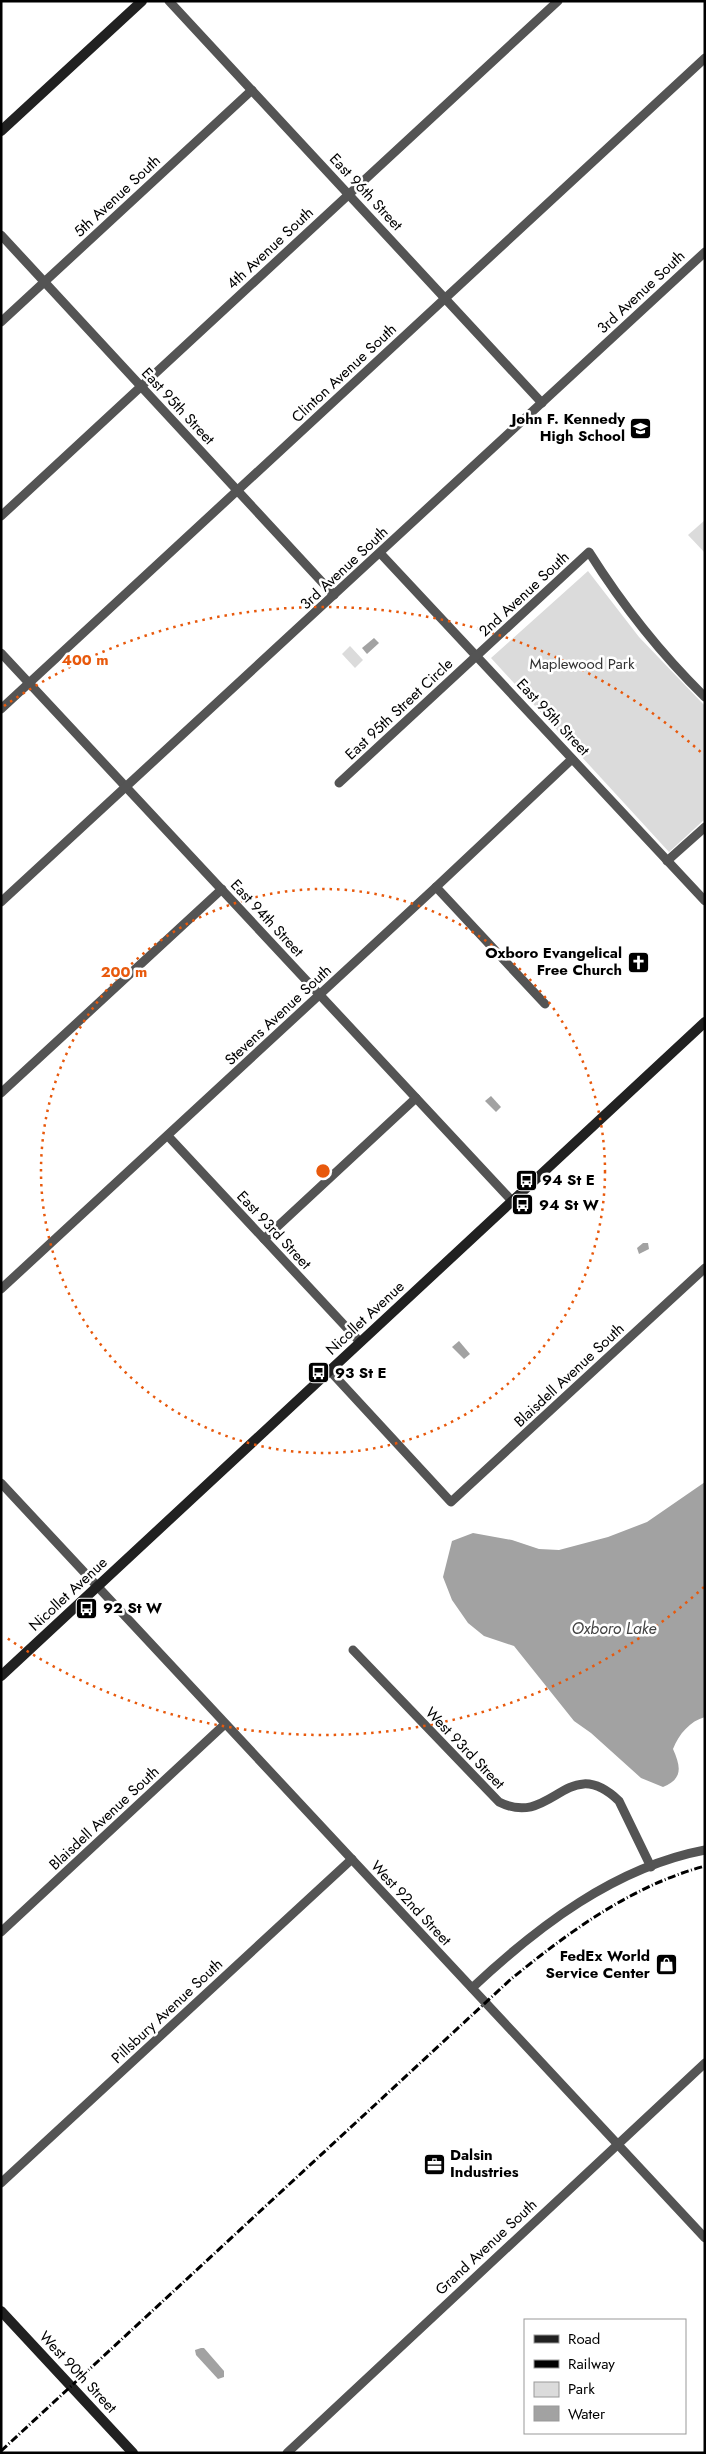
<svg xmlns="http://www.w3.org/2000/svg" width="706" height="2454" font-family="Jost,sans-serif">
<rect width="100%" height="100%" fill="#fff"/>
<g fill="#dbdbdb">
<path d="M 705,520 L 705,553 L 688,535 Z"/>
<path d="M 588,571 L 639,637 L 705,706 L 705,819 L 669,852 L 491,658 Z"/>
<path d="M 350,646 L 363,660 L 355,668 L 342,654 Z"/>
</g>
<g fill="#a2a2a2">
<path d="M 374,638 L 379,643 L 367,654 L 362,648 Z"/>
<path d="M 491,1096 L 501,1107 L 496,1112 L 485,1101 Z"/>
<path d="M 643,1243 L 648,1243 L 649,1249 L 639,1254 L 637,1248 Z"/>
<path d="M 459,1341 L 470,1354 L 464,1359 L 452,1347 Z"/>
<path d="M 705,1482 L 705,1717 C 690,1721 679,1734 673,1749 C 681,1767 683,1779 663,1787 L 641,1778 L 591,1733 L 574,1721 L 514,1646 L 484,1636 L 468,1623 L 452,1600 L 443,1577 L 452,1541 L 473,1533 L 512,1540 L 539,1549 L 559,1550 L 608,1537 L 647,1522 Z"/>
<path d="M 201,2348 L 204,2348 L 224,2371 L 224,2377 L 218,2379 L 196,2355 L 195,2350 Z"/>
</g>
<g fill="none" stroke-linecap="round" stroke-linejoin="round">
<g stroke="#545454" stroke-width="9">
<path d="M 169,1 L 542,403"/>
<path d="M 1,235 L 334,595"/>
<path d="M 1,322 L 252,90"/>
<path d="M 1,516 L 558,1"/>
<path d="M 380,553 L 705,901"/>
<path d="M 1,653 L 512,1201"/>
<path d="M 1,709 L 705,58"/>
<path d="M 339,783 L 589,552 C 623,606 660,653 705,697"/>
<path d="M 667,861 L 705,827"/>
<path d="M 436,887 L 545,1004"/>
<path d="M 1,902 L 705,252"/>
<path d="M 1,1093 L 222,889"/>
<path d="M 168,1136 L 360,1342"/>
<path d="M 264,1239 L 416,1098"/>
<path d="M 1,1289 L 436,887 L 572,759"/>
<path d="M 330,1371 L 451,1502 L 705,1268"/>
<path d="M 1,1483 L 705,2238"/>
<path d="M 353,1650 L 499,1802 C 553,1829 567,1751 619,1801 L 651,1867"/>
<path d="M 1,1932 L 225,1724"/>
<path d="M 472,1988 C 537,1927 615,1867 705,1850"/>
<path d="M 1,2183 L 352,1859"/>
<path d="M 287,2453 L 705,2063"/>
</g>
<g stroke="#212121" stroke-width="10">
<path d="M 1,131 L 142,1"/>
<path d="M 1,1676 L 705,1022"/>
<path d="M 1,2311 L 133,2453"/>
</g>
<path stroke="#000" stroke-width="3" stroke-dasharray="8 2.5 1 2.5" stroke-linecap="butt" d="M 1,2451 L 511,1979 C 569,1932 631,1886 705,1866"/>
</g>
<g fill="none" stroke="#e8590c" stroke-width="2.5" stroke-dasharray="2.5 5">
<circle cx="323" cy="1171" r="282"/>
<path d="M704 1587A564 564 0 0 1 4 1636M4 706A564 564 0 0 1 704 755"/>
</g>
<defs>
<symbol id="school-square" viewBox="-11 -11 22 22"><rect x="-9" y="-9" width="18" height="18" rx="4" fill="#000" stroke="#fff"/><path d="M0-5L7-2L0 1L-7-2ZM-4 1L0 2.5L4 1V4Q0 6-4 4Z" fill="#fff"/></symbol>
<symbol id="church-square" viewBox="-11 -11 22 22"><rect x="-9" y="-9" width="18" height="18" rx="4" fill="#000" stroke="#fff"/><path d="M-1.2-6h2.4v3.5h3.3v2.4h-3.3V6h-2.4V-.1h-3.3v-2.4h3.3Z" fill="#fff"/></symbol>
<symbol id="bus-square" viewBox="-11 -11 22 22"><rect x="-9" y="-9" width="18" height="18" rx="4" fill="#000" stroke="#fff"/><path d="M-5-6H5V4H4V6H2V4H-2V6H-4V4H-5ZM-3.5-4V0h7V-4ZM-3.5 1.2v1.5H-2V1.2ZM2 1.2v1.5H3.5V1.2Z" fill="#fff"/></symbol>
<symbol id="shop-square" viewBox="-11 -11 22 22"><rect x="-9" y="-9" width="18" height="18" rx="4" fill="#000" stroke="#fff"/><path d="M-5-2.5h2.3a2.7 3.5 0 0 1 5.4 0H5L5.5 6h-11ZM-1.5-2.5h3a1.5 2.3 0 0 0-3 0Z" fill="#fff"/></symbol>
<symbol id="office-square" viewBox="-11 -11 22 22"><rect x="-9" y="-9" width="18" height="18" rx="4" fill="#000" stroke="#fff"/><path d="M-6-3h4V-5.5h4V-3h4V5H-6ZM-1-4.5V-3h2v-1.5ZM-6 0V1H6V0Z" fill="#fff"/></symbol>
</defs>
<g fill-rule="evenodd">
<use href="#school-square" x="628" y="416" width="25" height="25"/>
<use href="#church-square" x="626" y="950" width="25" height="25"/>
<use href="#bus-square" x="514" y="1168" width="25" height="25"/>
<use href="#bus-square" x="510" y="1192" width="25" height="25"/>
<use href="#bus-square" x="306" y="1360" width="25" height="25"/>
<use href="#bus-square" x="74" y="1596" width="25" height="25"/>
<use href="#shop-square" x="654" y="1952" width="25" height="25"/>
<use href="#office-square" x="422" y="2152" width="25" height="25"/>
</g>
<g text-anchor="middle" stroke-width="5" stroke-linejoin="round" paint-order="stroke">
<g font-size="15" fill="#000" stroke="#fff">
<text transform="translate(366 192) rotate(47)" y="5">East 96th Street</text>
<text transform="translate(117 196) rotate(-43)" y="5">5th Avenue South</text>
<text transform="translate(270 248) rotate(-43)" y="5">4th Avenue South</text>
<text transform="translate(641 292) rotate(-43)" y="5">3rd Avenue South</text>
<text transform="translate(344 373) rotate(-43)" y="5">Clinton Avenue South</text>
<text transform="translate(178 406) rotate(47)" y="5">East 95th Street</text>
<text transform="translate(344 568) rotate(-43)" y="5">3rd Avenue South</text>
<text transform="translate(524 594) rotate(-43)" y="5">2nd Avenue South</text>
<text transform="translate(399 709) rotate(-43)" y="5">East 95th Street Circle</text>
<text transform="translate(553 717) rotate(47)" y="5">East 95th Street</text>
<text transform="translate(267 918) rotate(47)" y="5">East 94th Street</text>
<text transform="translate(278 1015) rotate(-43)" y="5">Stevens Avenue South</text>
<text transform="translate(274 1230) rotate(47)" y="5">East 93rd Street</text>
<text transform="translate(365 1318) rotate(-43)" y="5">Nicollet Avenue</text>
<text transform="translate(569 1375) rotate(-43)" y="5">Blaisdell Avenue South</text>
<text transform="translate(68 1594) rotate(-43)" y="5">Nicollet Avenue</text>
<text transform="translate(465 1748) rotate(46)" y="5">West 93rd Street</text>
<text transform="translate(104 1818) rotate(-43)" y="5">Blaisdell Avenue South</text>
<text transform="translate(411 1903) rotate(47)" y="5">West 92nd Street</text>
<text transform="translate(167 2011) rotate(-43)" y="5">Pillsbury Avenue South</text>
<text transform="translate(486 2247) rotate(-43)" y="5">Grand Avenue South</text>
<text transform="translate(78 2372) rotate(47)" y="5">West 90th Street</text>
</g>
<g font-size="15" font-weight="bold" fill="#000" stroke="#fff" text-anchor="start">
<text x="625" y="424" text-anchor="end">John F. Kennedy<tspan x="625" dy="17">High School</tspan></text>
<text x="622" y="958" text-anchor="end">Oxboro Evangelical<tspan x="622" dy="17">Free Church</tspan></text>
<text x="542" y="1185">94 St E</text>
<text x="539" y="1210">94 St W</text>
<text x="335" y="1378">93 St E</text>
<text x="103" y="1613">92 St W</text>
<text x="650" y="1961" text-anchor="end">FedEx World<tspan x="650" dy="17">Service Center</tspan></text>
<text x="450" y="2160">Dalsin<tspan x="450" dy="17">Industries</tspan></text>
</g>
<g font-size="15" fill="#323232" stroke="#fff">
<text x="582" y="669">Maplewood Park</text>
</g>
<g font-size="16" font-style="italic" fill="#434343" stroke="#fff">
<text x="614" y="1634">Oxboro Lake</text>
</g>
</g>
<circle cx="323" cy="1171" r="8" fill="#e8590c" stroke="#fff" stroke-width="2.5"/>
<g font-size="15" text-anchor="middle" font-weight="bold" fill="#e8590c" stroke="#fff" stroke-width="5" stroke-linejoin="round" paint-order="stroke">
<text x="85" y="665">400 m</text>
<text x="124" y="977">200 m</text>
</g>
<rect width="706" height="2454" fill="none" stroke="#000000" stroke-width="5"/>
<rect x="524" y="2319" width="162" height="115" fill="#ffffff" stroke="#999999"/>
<rect x="534" y="2335" width="25" height="8" fill="#212121" stroke="#999999"/>
<text x="568" y="2344" font-size="15" fill="#000000">Road</text>
<rect x="534" y="2360" width="25" height="8" fill="#000000" stroke="#999999"/>
<text x="568" y="2369" font-size="15" fill="#000000">Railway</text>
<rect x="534" y="2382" width="25" height="15" fill="#dbdbdb" stroke="#999999"/>
<text x="568" y="2394" font-size="15" fill="#000000">Park</text>
<rect x="534" y="2406" width="25" height="15" fill="#a2a2a2" stroke="#999999"/>
<text x="568" y="2419" font-size="15" fill="#000000">Water</text>
</svg>
